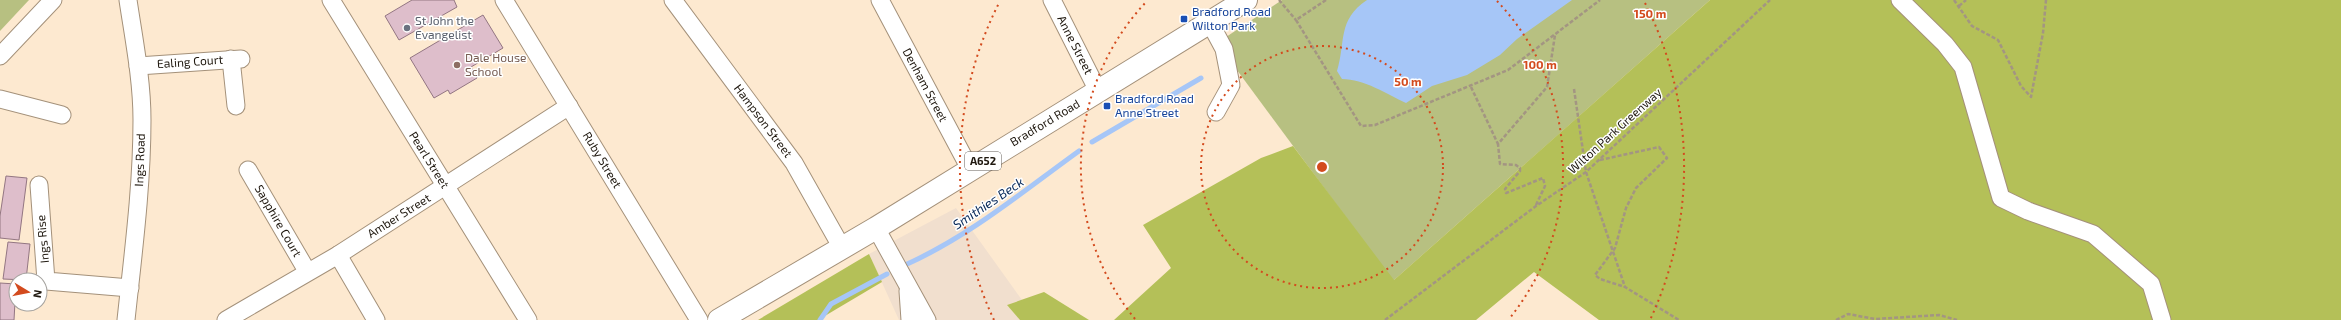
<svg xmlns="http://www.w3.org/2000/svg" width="2341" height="320" font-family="'Exo 2',sans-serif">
<rect width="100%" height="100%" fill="#fde9d0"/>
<path fill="#f1dfce" d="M 956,208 L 1022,300 L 1007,305 L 1020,320 L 899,320 L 869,254 Z"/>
<g fill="#b7c081">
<path d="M 0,0 L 29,0 L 0,31 Z"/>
<path d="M 1282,0 L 1710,0 L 1393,281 L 1217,43 Z"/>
</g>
<g fill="#b4c058">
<path d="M 1710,0 L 2341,0 L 2341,320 L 1599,320 L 1534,272 L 1476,320 L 1114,320 L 1171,268 L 1143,225 L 1261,158 L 1293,146 L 1394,280 Z"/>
<path d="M 869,254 L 882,282 L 818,320 L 758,320 Z"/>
<path d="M 1044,292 L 1089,320 L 1020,320 L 1007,305 Z"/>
</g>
<path fill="#a6c6f7" d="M 1367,0 L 1572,0 L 1517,39 L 1500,55 L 1467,75 L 1432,86 L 1406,103 C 1387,94 1364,79 1342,79 L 1337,71 C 1346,42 1337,20 1367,0 Z"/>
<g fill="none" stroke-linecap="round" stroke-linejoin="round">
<g stroke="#a6c6f7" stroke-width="5">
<path d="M 1092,142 L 1201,78"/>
<path d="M 905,265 C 970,236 1022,192 1079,151"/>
<path d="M 820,320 L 831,304 L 887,274"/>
</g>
</g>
<g fill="#debecb" stroke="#937682">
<path d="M 412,0 L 454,0 L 457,7 L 399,40 L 385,16 Z"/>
<path d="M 483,15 L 503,48 L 471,67 L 477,78 L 450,94 L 448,90 L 434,98 L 410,58 Z"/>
<path d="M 6,176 L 27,178 L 19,240 L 0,238 L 0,216 Z"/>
<path d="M 8,242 L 30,244 L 26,280 L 3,279 Z"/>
<path d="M 0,283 L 16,284 L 14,320 L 0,320 Z"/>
</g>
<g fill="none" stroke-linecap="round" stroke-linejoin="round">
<defs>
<g id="minor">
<path d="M 331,0 L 528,320"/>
<path d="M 504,0 L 699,320"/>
<path d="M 673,0 L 794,163 L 842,248"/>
<path d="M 880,0 L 970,169"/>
<path d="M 1052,0 L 1098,91"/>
<path d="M 1900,0 L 1945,44 L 1963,67 L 2001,198 L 2028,211 L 2093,234 L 2151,284 L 2162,320"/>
<path d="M 1210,23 L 1224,49 L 1231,85 L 1216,112"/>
<path d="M 0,56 L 53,0"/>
<path d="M 231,59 L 236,106"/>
<path d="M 138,66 L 241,59"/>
<path d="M 0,99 L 62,115"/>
<path d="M 248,170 L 307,271"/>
<path d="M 39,185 L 46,281 L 130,288"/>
<path d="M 876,228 L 927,320"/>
<path d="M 338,255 L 376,320"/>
<path d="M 908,291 L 910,320"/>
<path d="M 126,320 C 133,254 142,187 142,120 C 142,80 134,40 128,0"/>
<path d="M 226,320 L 338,255 L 569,106"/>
</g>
<path id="major" d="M 719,320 L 876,228 L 1246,0"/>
</defs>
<use href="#minor" stroke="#a4917a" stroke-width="19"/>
<use href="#major" stroke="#a4917a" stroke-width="24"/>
<g stroke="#a39582" stroke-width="2.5" stroke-dasharray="4 2" stroke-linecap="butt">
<path d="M 1279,0 L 1296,20"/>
<path d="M 1326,0 L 1296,20 L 1361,126 L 1375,125 L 1508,70 L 1600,0"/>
<path d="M 1954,0 L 1972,26 L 1998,40 L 2021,86 L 2031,97 L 2043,33 L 2046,0"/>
<path d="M 1959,6 L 1966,0"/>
<path d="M 1471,87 L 1498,144"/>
<path d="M 1574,89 L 1586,172 L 1625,287 L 1679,320"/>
<path d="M 1600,160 L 1659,147 L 1667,158 L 1636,188 L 1626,208 L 1615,248 L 1595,275 L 1600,279 L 1625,287"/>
<path d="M 1536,205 L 1545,186 L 1543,178 L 1506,193 L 1505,189 L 1520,171 L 1520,168 L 1516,165 L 1500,164 L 1498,144 L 1547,87 L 1555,35"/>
<path d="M 1385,320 L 1536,206 L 1586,172 L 1770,0"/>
<path d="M 1836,320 L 1848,314 L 1875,319 L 1939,315 L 1957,320"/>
</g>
<use href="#minor" stroke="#fff" stroke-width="17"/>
<use href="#major" stroke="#fff" stroke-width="22"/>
</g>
<g fill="none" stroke="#d34b1e" stroke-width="2" stroke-dasharray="2 4">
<circle cx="1322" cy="167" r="121"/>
<path d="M1135 319A241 241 0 0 1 1147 1M1497 1A241 241 0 0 1 1509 319"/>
<path d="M994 320A362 362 0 0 1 999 3M1645 3A362 362 0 0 1 1650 320"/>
</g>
<g fill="#1a4fb4" stroke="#fff" stroke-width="1.5">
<rect x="1180" y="15" width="8" height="8" rx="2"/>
<rect x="1103" y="102" width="8" height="8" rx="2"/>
</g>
<circle fill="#6b7280" stroke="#fff" stroke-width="1.5" cx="407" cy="28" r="4"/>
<circle fill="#8d6e63" stroke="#fff" stroke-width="1.5" cx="457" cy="65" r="4"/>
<g text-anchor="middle" stroke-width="3" stroke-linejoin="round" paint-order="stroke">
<rect fill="#fff" stroke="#625d57" stroke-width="1" x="965" y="152" width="36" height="18" rx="3"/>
<g font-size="11" font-weight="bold" fill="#1f180f">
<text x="983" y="165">A652</text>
</g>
<g font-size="12" fill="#164399" stroke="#fff" text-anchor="start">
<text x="1192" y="16">Bradford Road<tspan x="1192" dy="14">Wilton Park</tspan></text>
<text x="1115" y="103">Bradford Road<tspan x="1115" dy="14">Anne Street</tspan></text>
</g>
<g font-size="12" fill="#5b616d" stroke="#fff" text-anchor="start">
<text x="415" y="25">St John the<tspan x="415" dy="14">Evangelist</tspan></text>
</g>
<g font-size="12" fill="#1f180f" stroke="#fff">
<text transform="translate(1075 45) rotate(63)" y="4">Anne Street</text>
<text transform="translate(190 62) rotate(-4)" y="4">Ealing Court</text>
<text transform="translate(925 85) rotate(62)" y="4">Denham Street</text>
<text transform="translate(763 121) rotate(53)" y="4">Hampson Street</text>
<text transform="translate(1045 123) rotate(-31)" y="4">Bradford Road</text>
<text transform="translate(1615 131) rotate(-42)" y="4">Wilton Park Greenway</text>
<text transform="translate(140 160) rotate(-88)" y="4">Ings Road</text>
<text transform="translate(429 160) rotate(58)" y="4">Pearl Street</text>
<text transform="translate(602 160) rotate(59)" y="4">Ruby Street</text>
<text transform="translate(399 216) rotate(-32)" y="4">Amber Street</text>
<text transform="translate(278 221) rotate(60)" y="4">Sapphire Court</text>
<text transform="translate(43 239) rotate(-95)" y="4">Ings Rise</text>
</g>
<g font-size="12" fill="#785e54" stroke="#fff" text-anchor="start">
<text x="465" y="62">Dale House<tspan x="465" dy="14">School</tspan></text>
</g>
<g font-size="13" font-style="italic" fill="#072858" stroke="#fff">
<text transform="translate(988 203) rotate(-34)" y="5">Smithies Beck</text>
</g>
</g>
<circle cx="1322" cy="167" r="6" fill="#d34b1e" stroke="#fff" stroke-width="2"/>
<g font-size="12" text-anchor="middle" font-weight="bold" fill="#d34b1e" stroke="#fff" stroke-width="3" stroke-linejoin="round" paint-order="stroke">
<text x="1650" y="18">150 m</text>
<text x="1540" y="69">100 m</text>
<text x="1408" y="86">50 m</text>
</g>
<g transform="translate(28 292) rotate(100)"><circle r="19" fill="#ffffff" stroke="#a5a39f"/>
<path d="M0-3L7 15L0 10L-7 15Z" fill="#d34b1e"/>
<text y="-6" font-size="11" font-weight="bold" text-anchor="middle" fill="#1f180f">N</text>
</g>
</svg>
